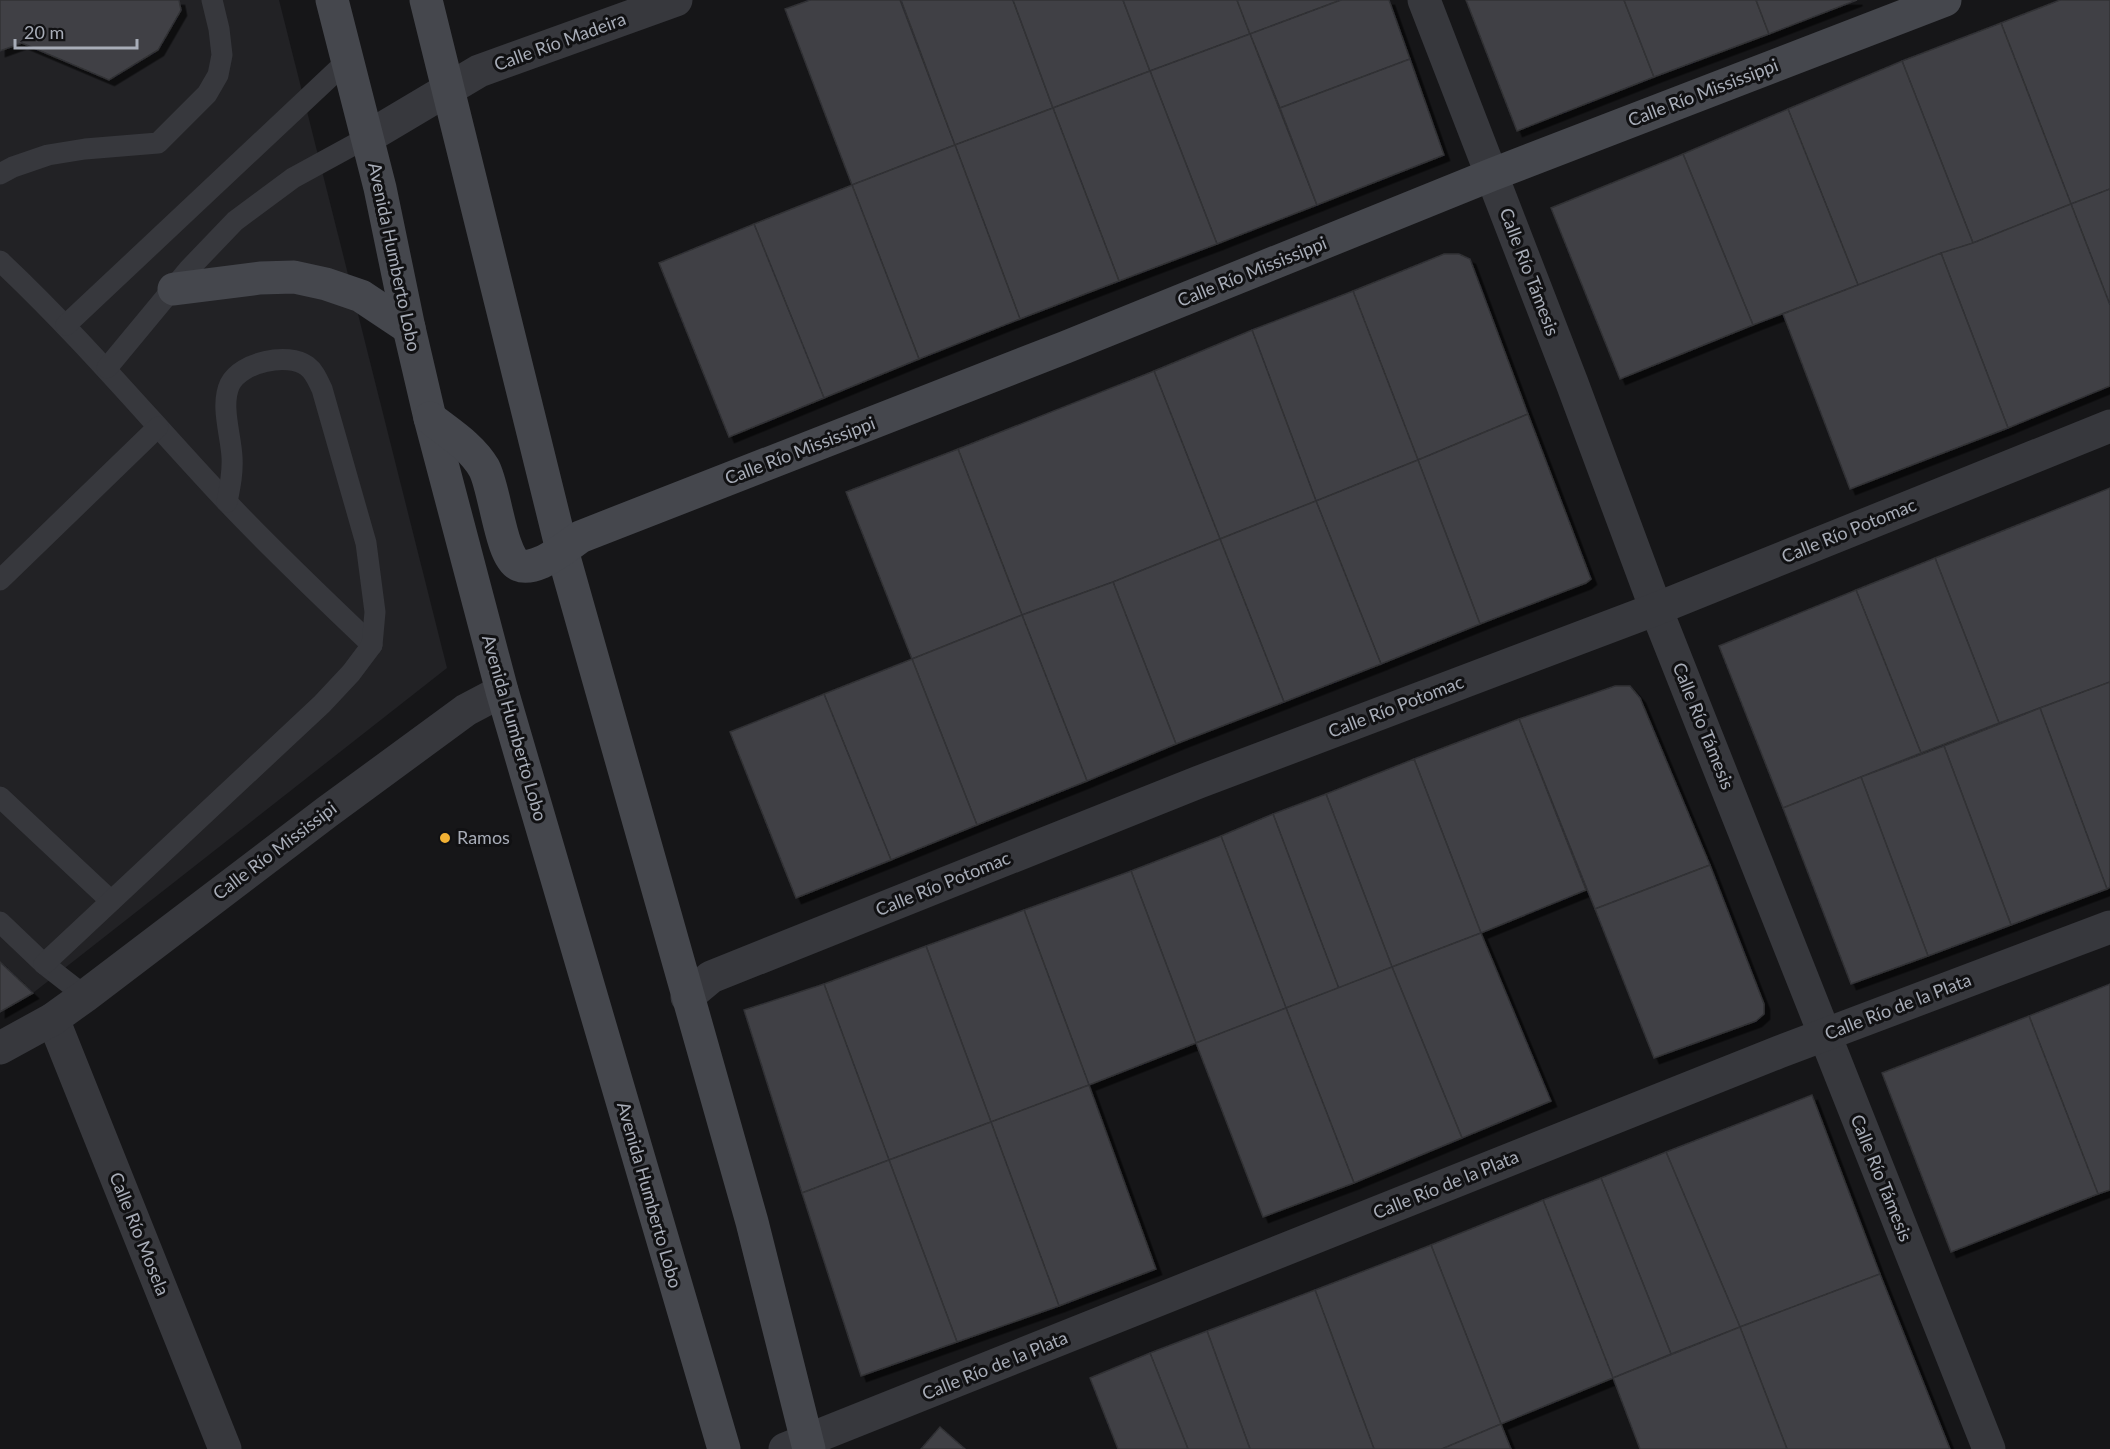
<svg xmlns="http://www.w3.org/2000/svg" width="2110" height="1449" font-family="Lato,sans-serif">
<defs>
<filter id="shadow"><feDropShadow dx="5.5" dy="5.5" stdDeviation="0" flood-color="#0009"/></filter>
</defs>
<rect width="100%" height="100%" fill="#161618"/>
<path fill="#222225" d="M 0,0 L 279,0 L 447,668 L 33,993 L 0,1012 Z"/>
<g fill="#404145" stroke="#303034" stroke-width="1.5" filter="url(#shadow)">
<path d="M 0,0 L 179,0 L 181,10 L 158,50 L 109,80 L 22,43 L 0,51 Z"/>
<path d="M 810,0 L 900,0 L 955,145 L 852,185 L 785,9 Z"/>
<path d="M 901,0 L 1013,0 L 1053,108 L 955,145 Z"/>
<path d="M 1013,0 L 1123,0 L 1150,71 L 1053,108 Z"/>
<path d="M 1123,0 L 1237,0 L 1250,34 L 1150,71 Z"/>
<path d="M 1237,0 L 1341,0 L 1250,34 Z"/>
<path d="M 1341,0 L 1389,0 L 1410,59 L 1280,108 L 1250,34 Z"/>
<path d="M 1466,0 L 1624,0 L 1654,77 L 1517,131 Z"/>
<path d="M 1624,0 L 1756,0 L 1769,34 L 1654,77 Z"/>
<path d="M 1756,0 L 1857,0 L 1769,34 Z"/>
<path d="M 2060,0 L 2110,0 L 2110,189 L 2071,204 L 2001,23 Z"/>
<path d="M 2001,23 L 2071,204 L 1973,243 L 1902,61 Z"/>
<path d="M 1250,34 L 1317,205 L 1217,244 L 1150,71 Z"/>
<path d="M 1410,59 L 1444,155 L 1317,205 L 1280,108 Z"/>
<path d="M 1902,61 L 1973,243 L 1858,285 L 1788,109 Z"/>
<path d="M 1150,71 L 1217,244 L 1119,281 L 1053,108 Z"/>
<path d="M 1053,108 L 1119,281 L 1020,319 L 955,145 Z"/>
<path d="M 1788,109 L 1858,285 L 1753,325 L 1683,154 Z"/>
<path d="M 955,145 L 1020,319 L 919,359 L 852,185 Z"/>
<path d="M 1683,154 L 1753,325 L 1620,379 L 1551,208 Z"/>
<path d="M 852,185 L 919,359 L 824,398 L 754,224 Z"/>
<path d="M 2110,189 L 2110,305 L 2071,204 Z"/>
<path d="M 2071,204 L 2110,305 L 2110,386 L 2008,428 L 1941,253 L 1973,243 Z"/>
<path d="M 754,224 L 824,398 L 729,437 L 659,263 Z"/>
<path d="M 1941,253 L 2008,428 L 1850,489 L 1783,314 Z"/>
<path d="M 1444,254 L 1459,254 L 1470,259 L 1528,414 L 1418,460 L 1353,291 Z"/>
<path d="M 1353,291 L 1418,460 L 1316,501 L 1252,330 Z"/>
<path d="M 1252,330 L 1316,501 L 1220,539 L 1154,371 Z"/>
<path d="M 1154,371 L 1220,539 L 1113,582 L 1022,615 L 958,449 Z"/>
<path d="M 1528,414 L 1591,579 L 1586,583 L 1480,624 L 1418,460 Z"/>
<path d="M 958,449 L 1022,615 L 912,659 L 846,492 Z"/>
<path d="M 1418,460 L 1480,624 L 1381,664 L 1316,501 Z"/>
<path d="M 2110,488 L 2110,682 L 1999,723 L 1935,558 Z"/>
<path d="M 1316,501 L 1381,664 L 1284,702 L 1220,539 Z"/>
<path d="M 1220,539 L 1284,702 L 1176,744 L 1113,582 Z"/>
<path d="M 1935,558 L 1999,723 L 1921,753 L 1856,590 Z"/>
<path d="M 1113,582 L 1176,744 L 1087,781 L 1022,615 Z"/>
<path d="M 1856,590 L 1921,753 L 1783,808 L 1719,646 Z"/>
<path d="M 1022,615 L 1087,781 L 977,825 L 912,659 Z"/>
<path d="M 912,659 L 977,825 L 891,860 L 824,694 Z"/>
<path d="M 2110,682 L 2110,887 L 2107,889 L 2040,708 Z"/>
<path d="M 1615,686 L 1630,686 L 1640,698 L 1710,865 L 1595,909 L 1519,719 Z"/>
<path d="M 824,694 L 891,860 L 796,898 L 730,732 Z"/>
<path d="M 2040,708 L 2107,889 L 2011,925 L 1944,746 Z"/>
<path d="M 1519,719 L 1586,890 L 1481,933 L 1414,759 Z"/>
<path d="M 1944,746 L 2011,925 L 1928,956 L 1861,777 Z"/>
<path d="M 1414,759 L 1481,933 L 1392,967 L 1326,794 Z"/>
<path d="M 1861,777 L 1928,956 L 1851,984 L 1783,808 Z"/>
<path d="M 1326,794 L 1392,967 L 1339,989 L 1273,814 Z"/>
<path d="M 1273,814 L 1339,989 L 1286,1008 L 1221,836 Z"/>
<path d="M 1221,836 L 1286,1008 L 1196,1043 L 1131,871 Z"/>
<path d="M 1710,865 L 1764,1004 L 1764,1014 L 1756,1021 L 1654,1058 L 1595,909 Z"/>
<path d="M 1131,871 L 1196,1043 L 1089,1085 L 1024,910 Z"/>
<path d="M 1024,910 L 1089,1085 L 991,1122 L 926,946 Z"/>
<path d="M 1481,933 L 1551,1101 L 1462,1138 L 1392,967 Z"/>
<path d="M 926,946 L 991,1122 L 889,1160 L 824,984 Z"/>
<path d="M 0,962 L 33,993 L 0,1012 Z"/>
<path d="M 1392,967 L 1462,1138 L 1354,1183 L 1286,1008 Z"/>
<path d="M 824,984 L 889,1160 L 802,1193 L 744,1010 Z"/>
<path d="M 2110,984 L 2110,1190 L 2098,1194 L 2029,1016 Z"/>
<path d="M 1286,1008 L 1354,1183 L 1263,1217 L 1196,1043 Z"/>
<path d="M 2029,1016 L 2098,1194 L 1951,1252 L 1882,1073 Z"/>
<path d="M 1089,1085 L 1156,1269 L 1059,1306 L 991,1122 Z"/>
<path d="M 1812,1095 L 1880,1274 L 1740,1327 L 1666,1152 Z"/>
<path d="M 991,1122 L 1059,1306 L 957,1342 L 889,1160 Z"/>
<path d="M 1666,1152 L 1740,1327 L 1671,1354 L 1601,1178 Z"/>
<path d="M 889,1160 L 957,1342 L 861,1376 L 802,1193 Z"/>
<path d="M 1601,1178 L 1671,1354 L 1613,1378 L 1543,1200 Z"/>
<path d="M 1543,1200 L 1613,1378 L 1501,1424 L 1431,1245 Z"/>
<path d="M 1431,1245 L 1501,1424 L 1442,1449 L 1374,1449 L 1315,1290 Z"/>
<path d="M 1880,1274 L 1950,1449 L 1787,1449 L 1740,1327 Z"/>
<path d="M 1315,1290 L 1374,1449 L 1250,1449 L 1207,1331 Z"/>
<path d="M 1740,1327 L 1787,1449 L 1640,1449 L 1613,1378 Z"/>
<path d="M 1207,1331 L 1250,1449 L 1188,1449 L 1150,1353 Z"/>
<path d="M 1150,1353 L 1188,1449 L 1118,1449 L 1090,1378 Z"/>
<path d="M 1501,1424 L 1511,1449 L 1442,1449 Z"/>
<path d="M 940,1427 L 965,1449 L 921,1449 Z"/>
</g>
<g fill="none" stroke-linecap="round" stroke-linejoin="round">
<g stroke="#37383d" stroke-width="21">
<path d="M 0,174 L 13,167 L 48,155 L 85,149 L 158,143 L 207,94 L 218,75 L 222,55 L 219,29 L 212,0"/>
<path d="M 0,261 C 80,336 150,420 225,500 C 272,550 322,597 372,645"/>
<path d="M 66,325 L 348,60"/>
<path d="M 107,368 L 189,269 L 235,221 L 293,178 L 368,137"/>
<path d="M 0,580 L 158,427"/>
<path d="M 0,797 L 111,901"/>
<path d="M 0,922 L 44,964 L 85,996"/>
<path d="M 44,964 L 322,704 L 351,673 L 372,645 L 375,612 L 366,543 L 322,389 C 318,381 315,372 307,366 C 288,352 241,362 230,384 C 220,405 231,435 232,457 C 233,473 230,487 227,502"/>
</g>
<g stroke="#37383d" stroke-width="33">
<path d="M 1424,0 L 1572,383 L 1656,609 L 1989,1449"/>
<path d="M 368,137 L 479,71 L 676,0"/>
<path d="M 687,997 L 711,977 L 1199,782 L 1656,609 L 2110,426"/>
<path d="M 53,1019 L 225,1449"/>
<path d="M 0,1048 L 53,1019 L 85,996 L 327,812 L 466,710 L 502,691"/>
<path d="M 785,1449 L 1779,1052 L 2110,927"/>
</g>
<g stroke="#45474d" stroke-width="33">
<path d="M 332,0 L 380,188 L 409,328 L 430,418 L 502,691 L 724,1449"/>
<path d="M 426,0 L 562,550 L 752,1222 L 809,1449"/>
<path d="M 174,289 L 260,278 L 294,277 L 326,284 L 361,296 L 409,328"/>
<path d="M 430,418 C 449,433 472,447 484,468 C 495,488 501,559 519,565 C 526,568 535,565 542,562 C 555,556 568,546 580,537 L 1066,347 L 1491,175 L 1945,0"/>
</g>
</g>
<circle fill="#f2b134" stroke="#111113" stroke-width="2" cx="445" cy="838" r="6"/>
<g text-anchor="middle" stroke-width="6" stroke-linejoin="round" paint-order="stroke">
<g font-size="18" fill="#a8adb8" stroke="#111113">
<text transform="translate(560 42) rotate(-20)" y="6">Calle Río Madeira</text>
<text transform="translate(1703 93) rotate(-21)" y="6">Calle Río Mississippi</text>
<text transform="translate(394 257) rotate(78)" y="6">Avenida Humberto Lobo</text>
<text transform="translate(1252 272) rotate(-22)" y="6">Calle Río Mississippi</text>
<text transform="translate(1529 272) rotate(69)" y="6">Calle Río Támesis</text>
<text transform="translate(800 451) rotate(-21)" y="6">Calle Río Mississippi</text>
<text transform="translate(1849 531) rotate(-22)" y="6">Calle Río Potomac</text>
<text transform="translate(1396 707) rotate(-21)" y="6">Calle Río Potomac</text>
<text transform="translate(1703 726) rotate(68)" y="6">Calle Río Támesis</text>
<text transform="translate(514 728) rotate(74)" y="6">Avenida Humberto Lobo</text>
<text transform="translate(275 851) rotate(-37)" y="6">Calle Río Mississipi</text>
<text transform="translate(943 884) rotate(-22)" y="6">Calle Río Potomac</text>
<text transform="translate(1898 1007) rotate(-21)" y="6">Calle Río de la Plata</text>
<text transform="translate(1881 1178) rotate(68)" y="6">Calle Río Támesis</text>
<text transform="translate(1446 1185) rotate(-22)" y="6">Calle Río de la Plata</text>
<text transform="translate(649 1195) rotate(74)" y="6">Avenida Humberto Lobo</text>
<text transform="translate(139 1234) rotate(68)" y="6">Calle Río Mosela</text>
<text transform="translate(995 1366) rotate(-22)" y="6">Calle Río de la Plata</text>
</g>
<g font-size="18" fill="#a8adb8" stroke="#111113" text-anchor="start">
<text x="457" y="844">Ramos</text>
</g>
</g>
<path d="M15 39v9h122v-9" fill="none" stroke="#a8adb8" stroke-width="3"/>
<text x="24" y="39" font-size="18" fill="#a8adb8" stroke="#111113" stroke-width="4.5" paint-order="stroke">20 m</text>
</svg>
